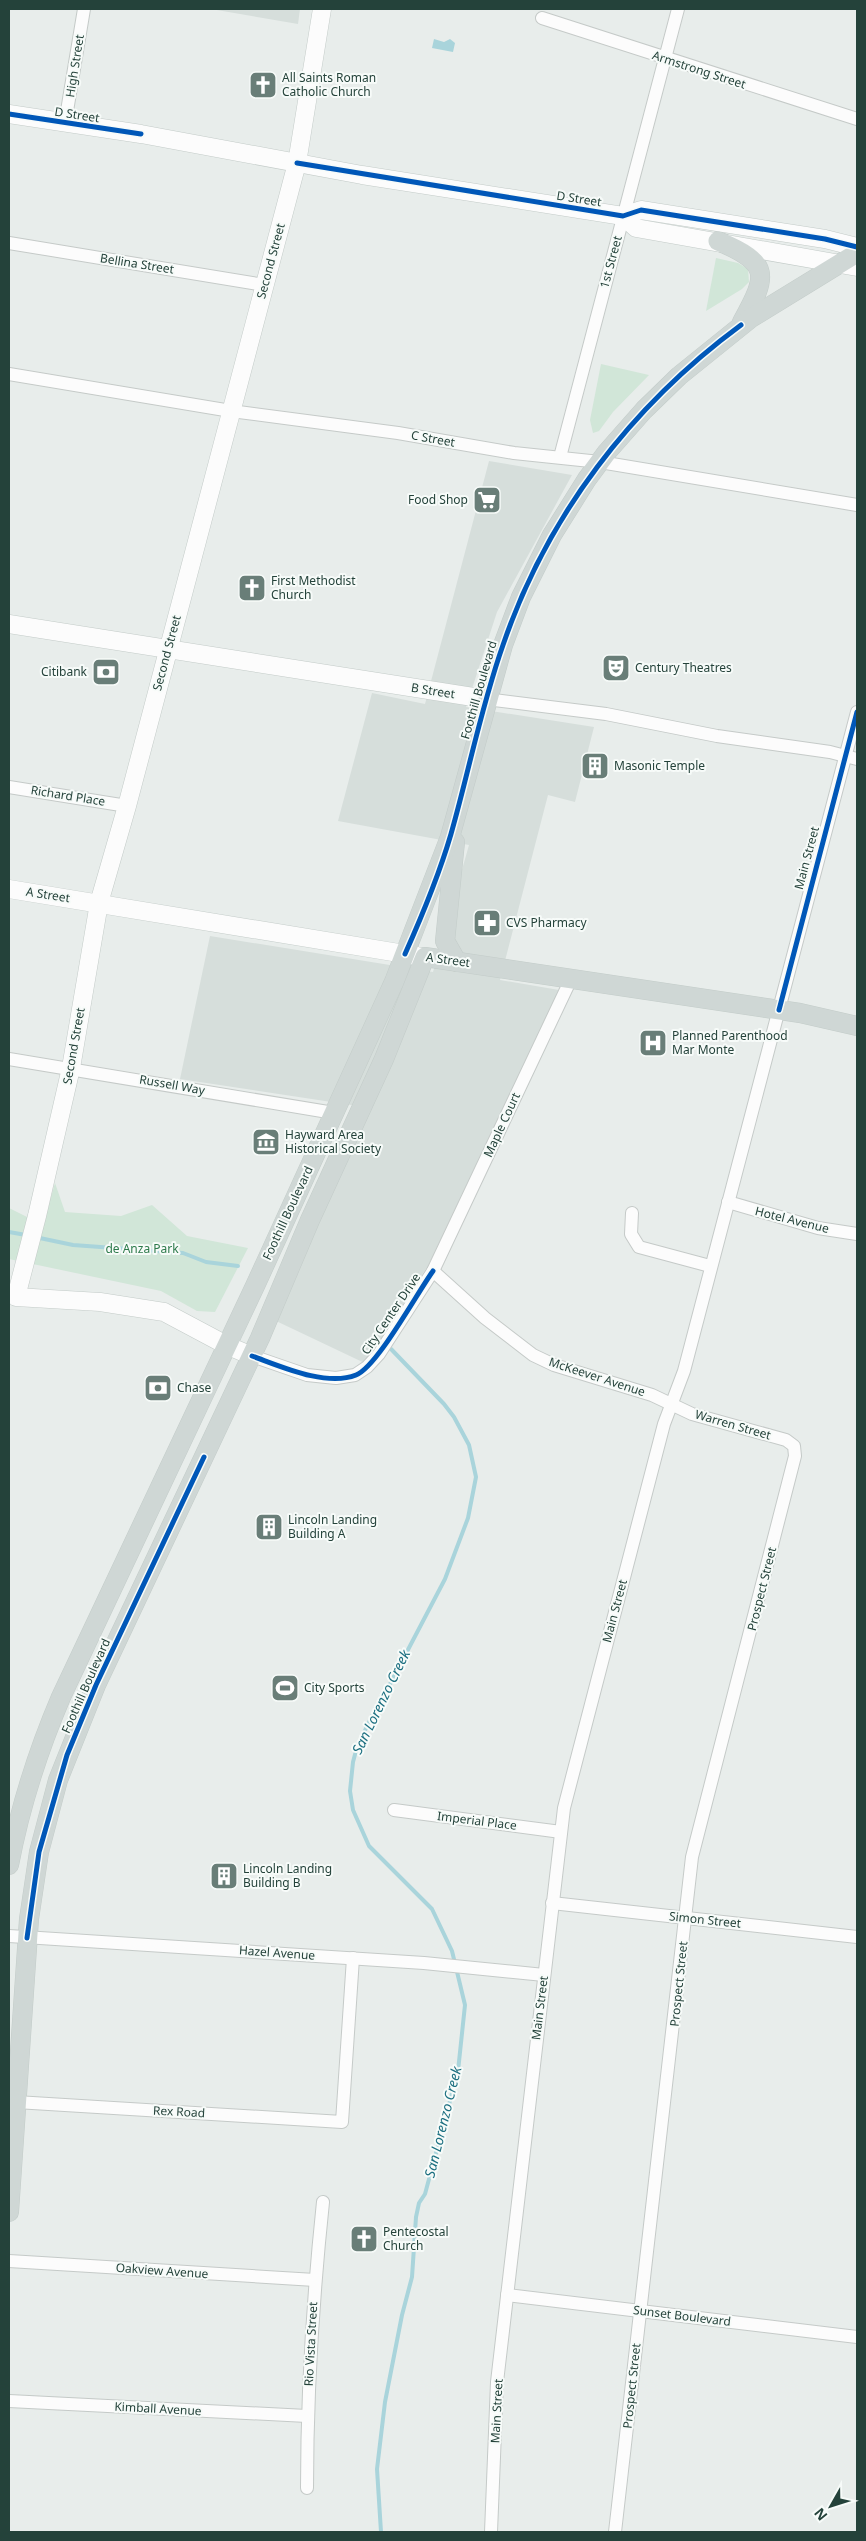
<svg xmlns="http://www.w3.org/2000/svg" width="866" height="2541" font-family="'Noto Sans',sans-serif">
<rect width="100%" height="100%" fill="#e8edeb"/>
<g fill="#d6dedb">
<path d="M 211,9 L 300,9 L 298,24 Z"/>
<path d="M 489,461 L 572,475 L 497,612 L 466,707 L 594,727 L 575,802 L 548,795 L 500,980 L 559,990 L 428,1266 L 408,1294 L 373,1367 L 274,1320 L 371,1108 L 180,1079 L 210,936 L 433,972 L 469,845 L 338,821 L 372,693 L 425,704 Z"/>
</g>
<g fill="#d1e6d8">
<path d="M 716,258 L 738,263 L 748,269 L 749,282 L 742,289 L 706,311 Z"/>
<path d="M 601,364 L 649,375 L 613,412 L 599,431 L 593,433 L 590,420 Z"/>
<path d="M 55,1183 L 65,1212 L 121,1216 L 152,1205 L 187,1236 L 248,1248 L 215,1312 L 197,1311 L 161,1291 L 9,1259 L 9,1208 L 43,1225 Z"/>
</g>
<path fill="#a9d4db" d="M 434,39 L 444,42 L 450,39 L 455,43 L 453,52 L 432,48 Z"/>
<g fill="none" stroke-linecap="round" stroke-linejoin="round">
<g stroke="#a9d4db" stroke-width="4">
<path d="M 9,1232 L 26,1235"/>
<path d="M 35,1237 L 73,1245 L 183,1253 L 206,1262 L 238,1266"/>
<path d="M 381,2532 L 377,2469 L 385,2402 L 402,2315 L 412,2277 L 416,2217 L 419,2203 L 425,2194 L 458,2071 L 465,2005 L 452,1951 L 432,1909 L 369,1846 L 353,1810 L 350,1791 L 353,1762 L 357,1747 L 384,1691 L 389,1686 L 445,1579 L 468,1518 L 476,1477 L 469,1445 L 454,1417 L 444,1404 L 391,1349"/>
</g>
<defs>
<g id="street">
<path d="M 542,18 L 857,119"/>
<path d="M 65,123 L 84,9"/>
<path d="M 9,243 L 264,285"/>
<path d="M 9,374 L 231,411 L 398,433 L 514,453 L 600,462 L 857,505"/>
<path d="M 560,457 L 678,9"/>
<path d="M 486,699 L 606,714 L 717,736 L 830,752 L 857,759"/>
<path d="M 9,787 L 127,806"/>
<path d="M 9,1059 L 334,1113"/>
<path d="M 728,1202 L 818,1228 L 857,1234"/>
<path d="M 632,1213 L 631,1234 L 639,1247 L 710,1266"/>
<path d="M 433,1271 L 485,1318 L 533,1355 L 554,1365 L 652,1395 L 692,1414 L 786,1440 L 794,1446 L 795,1456 L 692,1857 L 615,2532"/>
<path d="M 252,1356 L 307,1375 L 336,1378 L 355,1375 L 367,1367 L 379,1354 L 433,1271 L 571,979"/>
<path d="M 394,1810 L 561,1832"/>
<path d="M 552,1903 L 857,1937"/>
<path d="M 9,1936 L 424,1963 L 544,1975"/>
<path d="M 16,2102 L 342,2122 L 353,1958"/>
<path d="M 9,2261 L 315,2280"/>
<path d="M 507,2295 L 857,2337"/>
<path d="M 9,2401 L 307,2416"/>
<path d="M 307,2488 C 307,2392 313,2297 323,2202"/>
<path d="M 491,2532 L 497,2382 L 564,1808 L 664,1424 L 684,1371 L 857,712"/>
</g>
<g id="secondary">
<path d="M 9,114 L 141,134 L 362,175 L 623,216 L 641,210 L 825,239 L 857,247"/>
<path d="M 623,216 L 636,228 L 857,267"/>
<path d="M 9,624 L 486,699"/>
<path d="M 9,889 L 417,956"/>
<path d="M 252,1356 L 226,1345 L 164,1312 L 100,1302 L 16,1297 L 37,1216 L 71,1068 L 99,903 L 127,806 L 297,163 L 322,9"/>
</g>
<g id="primary">
<path d="M 718,241 C 771,263 768,275 742,322"/>
<path d="M 455,842 L 445,941 L 457,962"/>
<path d="M 9,1865 C 20,1807 38,1751 61,1697 L 255,1286 L 394,982 L 450,837 L 503,645 L 521,597 L 552,535 L 587,479 L 607,452 L 644,410 L 679,376 L 751,318 L 857,253"/>
<path d="M 9,2212 L 29,1919 L 39,1852 L 58,1780 L 96,1685 L 260,1338 L 310,1220 L 384,1059 L 425,957 L 800,1013 L 857,1026"/>
</g>
</defs>
<use href="#street" stroke="#c5cac8" stroke-width="14"/>
<use href="#secondary" stroke="#c3cbc8" stroke-width="19"/>
<use href="#primary" stroke="#c3ccc9" stroke-width="20"/>
<use href="#street" stroke="#fcfcfc" stroke-width="12"/>
<use href="#secondary" stroke="#fcfcfc" stroke-width="18"/>
<use href="#primary" stroke="#cfd7d5" stroke-width="19"/>
<defs>
<g id="cycleway">
<path d="M 9,114 L 141,134"/>
<path d="M 297,163 L 623,216 L 641,210 L 825,239 L 857,247"/>
<path d="M 405,954 C 422,916 439,875 451,834 C 469,771 481,707 503,645 C 547,516 631,406 741,325"/>
<path d="M 779,1010 L 857,712"/>
<path d="M 252,1356 C 280,1366 326,1387 356,1375 C 377,1367 417,1293 433,1271"/>
<path d="M 27,1938 L 39,1852 L 67,1755 L 96,1685 L 204,1457"/>
</g>
</defs>
<use href="#cycleway" stroke="#f7fbf9" stroke-width="8"/>
<use href="#cycleway" stroke="#0057b8" stroke-width="5"/>
</g>
<defs>
<symbol id="church-square" viewBox="-11 -11 22 22"><rect x="-9" y="-9" width="18" height="18" rx="4" fill="#697e78" stroke="#f7fbf9"/><path d="M-1.2-6h2.4v3.5h3.3v2.4h-3.3V6h-2.4V-.1h-3.3v-2.4h3.3Z" fill="#fff"/></symbol>
<symbol id="supermarket-square" viewBox="-11 -11 22 22"><rect x="-9" y="-9" width="18" height="18" rx="4" fill="#697e78" stroke="#f7fbf9"/><path d="M-6-5.5h2.5l.6 2H6L4.5 2H-2.5L-4.4-4H-6ZM-1.5 3.2a1.3 1.3 0 1 0 .1 0ZM3 3.2a1.3 1.3 0 1 0 .1 0Z" fill="#fff"/></symbol>
<symbol id="theatre-square" viewBox="-11 -11 22 22"><rect x="-9" y="-9" width="18" height="18" rx="4" fill="#697e78" stroke="#f7fbf9"/><path d="M-5-5.5Q0-4 5-5.5V0Q5 5 0 6Q-5 5-5 0ZM-3.3-2.5H-1v1.5H-3.3ZM1-2.5H3.3v1.5H1ZM-2.8 1Q0 5.5 2.8 1Z" fill="#fff"/></symbol>
<symbol id="bank-square" viewBox="-11 -11 22 22"><rect x="-9" y="-9" width="18" height="18" rx="4" fill="#697e78" stroke="#f7fbf9"/><path d="M-6-4H6V4H-6ZM0-2.3a2.3 2.3 0 1 0 0 4.6a2.3 2.3 0 1 0 0-4.6Z" fill="#fff"/></symbol>
<symbol id="building-square" viewBox="-11 -11 22 22"><rect x="-9" y="-9" width="18" height="18" rx="4" fill="#697e78" stroke="#f7fbf9"/><path d="M-4-6H4V6H1V3H-1V6H-4ZM-2.5-4.3h1.7v1.8h-1.7ZM.8-4.3h1.7v1.8H.8ZM-2.5-1h1.7V.8h-1.7ZM.8-1h1.7V.8H.8Z" fill="#fff"/></symbol>
<symbol id="pharmacy-square" viewBox="-11 -11 22 22"><rect x="-9" y="-9" width="18" height="18" rx="4" fill="#697e78" stroke="#f7fbf9"/><path d="M-2-6h4v4h4v4h-4v4h-4v-4h-4v-4h4Z" fill="#fff"/></symbol>
<symbol id="hospital-square" viewBox="-11 -11 22 22"><rect x="-9" y="-9" width="18" height="18" rx="4" fill="#697e78" stroke="#f7fbf9"/><path d="M-5-5h3v3.5h4V-5h3V5h-3V1.5h-4V5h-3Z" fill="#fff"/></symbol>
<symbol id="museum-square" viewBox="-11 -11 22 22"><rect x="-9" y="-9" width="18" height="18" rx="4" fill="#697e78" stroke="#f7fbf9"/><path d="M0-6L6-3V-2H-6V-3ZM-5-1h2V3h-2ZM-1-1h2V3h-2ZM3-1h2V3H3ZM-6 4H6V6H-6Z" fill="#fff"/></symbol>
<symbol id="stadium-square" viewBox="-11 -11 22 22"><rect x="-9" y="-9" width="18" height="18" rx="4" fill="#697e78" stroke="#f7fbf9"/><path d="M0-5a6.5 5 0 1 0 0 10a6.5 5 0 1 0 0-10ZM-3.5-1.8h7v3.6h-7Z" fill="#fff"/></symbol>
</defs>
<g fill-rule="evenodd">
<use href="#church-square" x="247" y="69" width="32" height="32"/>
<use href="#supermarket-square" x="471" y="484" width="32" height="32"/>
<use href="#church-square" x="236" y="572" width="32" height="32"/>
<use href="#theatre-square" x="600" y="652" width="32" height="32"/>
<use href="#bank-square" x="90" y="656" width="32" height="32"/>
<use href="#building-square" x="579" y="750" width="32" height="32"/>
<use href="#pharmacy-square" x="471" y="907" width="32" height="32"/>
<use href="#hospital-square" x="637" y="1027" width="32" height="32"/>
<use href="#museum-square" x="250" y="1126" width="32" height="32"/>
<use href="#bank-square" x="142" y="1372" width="32" height="32"/>
<use href="#building-square" x="253" y="1511" width="32" height="32"/>
<use href="#stadium-square" x="269" y="1672" width="32" height="32"/>
<use href="#building-square" x="208" y="1860" width="32" height="32"/>
<use href="#church-square" x="348" y="2223" width="32" height="32"/>
</g>
<g text-anchor="middle" stroke-width="4" stroke-linejoin="round" paint-order="stroke">
<g font-size="12" fill="#24423a" stroke="#f7fbf9">
<text transform="translate(75 66) rotate(-81)" y="4">High Street</text>
<text transform="translate(699 70) rotate(18)" y="4">Armstrong Street</text>
<text transform="translate(77 115) rotate(9)" y="4">D Street</text>
<text transform="translate(579 199) rotate(9)" y="4">D Street</text>
<text transform="translate(271 261) rotate(-75)" y="4">Second Street</text>
<text transform="translate(611 262) rotate(-75)" y="4">1st Street</text>
<text transform="translate(137 264) rotate(9)" y="4">Bellina Street</text>
<text transform="translate(433 439) rotate(10)" y="4">C Street</text>
<text transform="translate(167 653) rotate(-75)" y="4">Second Street</text>
<text transform="translate(479 690) rotate(-74)" y="4">Foothill Boulevard</text>
<text transform="translate(433 691) rotate(9)" y="4">B Street</text>
<text transform="translate(68 796) rotate(9)" y="4">Richard Place</text>
<text transform="translate(807 858) rotate(-75)" y="4">Main Street</text>
<text transform="translate(48 895) rotate(9)" y="4">A Street</text>
<text transform="translate(448 960) rotate(8)" y="4">A Street</text>
<text transform="translate(74 1046) rotate(-80)" y="4">Second Street</text>
<text transform="translate(172 1085) rotate(10)" y="4">Russell Way</text>
<text transform="translate(502 1125) rotate(-65)" y="4">Maple Court</text>
<text transform="translate(288 1213) rotate(-65)" y="4">Foothill Boulevard</text>
<text transform="translate(792 1220) rotate(14)" y="4">Hotel Avenue</text>
<text transform="translate(391 1314) rotate(-56)" y="4">City Center Drive</text>
<text transform="translate(597 1377) rotate(18)" y="4">McKeever Avenue</text>
<text transform="translate(733 1425) rotate(16)" y="4">Warren Street</text>
<text transform="translate(762 1589) rotate(-76)" y="4">Prospect Street</text>
<text transform="translate(615 1611) rotate(-75)" y="4">Main Street</text>
<text transform="translate(86 1686) rotate(-66)" y="4">Foothill Boulevard</text>
<text transform="translate(477 1821) rotate(7)" y="4">Imperial Place</text>
<text transform="translate(705 1920) rotate(6)" y="4">Simon Street</text>
<text transform="translate(277 1953) rotate(4)" y="4">Hazel Avenue</text>
<text transform="translate(679 1984) rotate(-84)" y="4">Prospect Street</text>
<text transform="translate(540 2008) rotate(-83)" y="4">Main Street</text>
<text transform="translate(179 2112) rotate(3)" y="4">Rex Road</text>
<text transform="translate(162 2271) rotate(4)" y="4">Oakview Avenue</text>
<text transform="translate(682 2316) rotate(7)" y="4">Sunset Boulevard</text>
<text transform="translate(311 2344) rotate(-87)" y="4">Rio Vista Street</text>
<text transform="translate(632 2386) rotate(-84)" y="4">Prospect Street</text>
<text transform="translate(158 2409) rotate(3)" y="4">Kimball Avenue</text>
<text transform="translate(497 2411) rotate(-87)" y="4">Main Street</text>
</g>
<g font-size="12" fill="#24423a" stroke="#f7fbf9" text-anchor="start">
<text x="282" y="82">All Saints Roman<tspan x="282" dy="14">Catholic Church</tspan></text>
<text x="468" y="504" text-anchor="end">Food Shop</text>
<text x="271" y="585">First Methodist<tspan x="271" dy="14">Church</tspan></text>
<text x="635" y="672">Century Theatres</text>
<text x="87" y="676" text-anchor="end">Citibank</text>
<text x="614" y="770">Masonic Temple</text>
<text x="506" y="927">CVS Pharmacy</text>
<text x="672" y="1040">Planned Parenthood<tspan x="672" dy="14">Mar Monte</tspan></text>
<text x="285" y="1139">Hayward Area<tspan x="285" dy="14">Historical Society</tspan></text>
<text x="177" y="1392">Chase</text>
<text x="288" y="1524">Lincoln Landing<tspan x="288" dy="14">Building A</tspan></text>
<text x="304" y="1692">City Sports</text>
<text x="243" y="1873">Lincoln Landing<tspan x="243" dy="14">Building B</tspan></text>
<text x="383" y="2236">Pentecostal<tspan x="383" dy="14">Church</tspan></text>
</g>
<g font-size="12" fill="#2d7a4b" stroke="#f7fbf9">
<text x="142" y="1253">de Anza Park</text>
</g>
<g font-size="14" font-style="italic" fill="#1c6f80" stroke="#f7fbf9">
<text transform="translate(381 1702) rotate(-64)" y="5">San Lorenzo Creek</text>
<text transform="translate(443 2122) rotate(-76)" y="5">San Lorenzo Creek</text>
</g>
</g>
<rect width="866" height="2541" fill="none" stroke="#24423a" stroke-width="20"/>
<g transform="translate(831 2506) rotate(231)" stroke="#f7fbf9" stroke-width="4" paint-order="stroke">
<path d="M0-4L9 19L0 12L-9 19Z" fill="#24423a"/>
<text y="-8" font-size="14" font-weight="bold" text-anchor="middle" fill="#24423a">N</text>
</g>
</svg>
